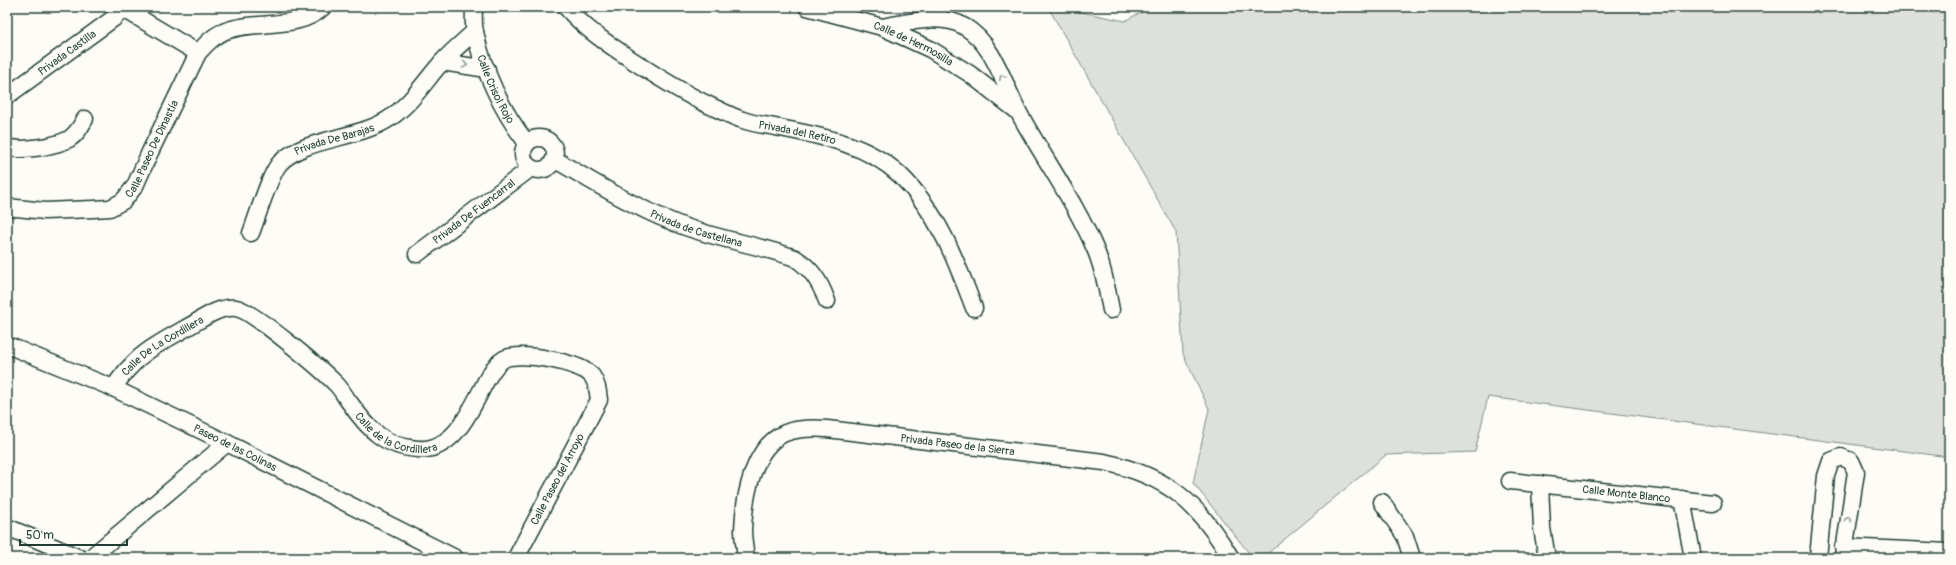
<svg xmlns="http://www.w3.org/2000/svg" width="1956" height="565" font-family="Pangolin,sans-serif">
<rect width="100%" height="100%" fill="#fdfcf7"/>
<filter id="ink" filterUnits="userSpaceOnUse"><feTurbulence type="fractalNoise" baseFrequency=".025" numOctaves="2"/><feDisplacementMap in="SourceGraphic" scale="8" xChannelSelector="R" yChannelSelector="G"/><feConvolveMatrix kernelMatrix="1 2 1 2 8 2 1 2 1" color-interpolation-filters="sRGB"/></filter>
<g filter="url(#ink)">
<path fill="#dde0db" stroke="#7e8e88" d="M 1048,7 L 1057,7 L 1125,21 L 1150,7 L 1949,7 L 1949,457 L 1488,397 L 1475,452 L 1386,455 L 1262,558 L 1253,558 L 1193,483 L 1209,409 L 1183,354 L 1176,232 Z"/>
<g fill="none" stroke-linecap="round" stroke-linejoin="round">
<defs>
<g id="street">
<path id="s1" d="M 474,7 C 474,15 473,24 475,32 C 483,70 502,112 527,143"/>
<path id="s2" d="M 566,7 C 585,29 608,44 632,60 C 659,78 686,95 715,108 C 724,112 733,117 743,120 C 753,124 765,125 775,127 C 820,136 866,143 900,175 C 938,212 956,260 974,308"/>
<path id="s3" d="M 807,7 L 882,27 L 930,49 L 970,74 L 1016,110"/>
<path d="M 124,9 L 198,53"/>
<path d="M 882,27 C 907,23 941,12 965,27 C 994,44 1004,85 1019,113 C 1044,159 1076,203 1096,251 C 1104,270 1107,290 1111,310"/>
<path d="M 442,62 L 487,69"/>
<path id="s4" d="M 7,96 L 114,18 L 125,7"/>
<circle cx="539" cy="154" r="16"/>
<path d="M 7,147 C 21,152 56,146 69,139 C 77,134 81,126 85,119"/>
<path id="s5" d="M 554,159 C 593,182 632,206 675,223 C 714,239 756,244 795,258 C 812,269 820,282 827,301"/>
<path id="s6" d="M 7,207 L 45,211 L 93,209 L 110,208 L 123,201 L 135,186 L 150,152 L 198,53 C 205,45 213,36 223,32 C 253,19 299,31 323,7"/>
<path id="s7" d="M 251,233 C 257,218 270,173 280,163 C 305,137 358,140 390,118 C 412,103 425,81 442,62 C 452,51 464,41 475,31"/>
<path id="s8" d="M 417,254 L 531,168"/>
<path id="s9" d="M 12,347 L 113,388 L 227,443 L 455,558"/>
<path id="s10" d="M 113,388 C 119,381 124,372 131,366 C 145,350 167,339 186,328 C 201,320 218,306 236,308 C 252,310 321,369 335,383 C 341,388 345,397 350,403 C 368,429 385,447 418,449 C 455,452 472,407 486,381 C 491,373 495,364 504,359 C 519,351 581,362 592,376 C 597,383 598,391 599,400 L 516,558"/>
<path id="s11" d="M 1510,481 L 1713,503"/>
<path d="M 1540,484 L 1542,528 L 1547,558"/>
<path d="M 1682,499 L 1693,558"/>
<path d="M 1382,502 L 1405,536 L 1412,558"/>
<path d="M 7,527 L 80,558"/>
<path d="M 1843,547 L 1949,552"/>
<path d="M 90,558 L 227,443"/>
<path id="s12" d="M 746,558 C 745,549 743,539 743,530 C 744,499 752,447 785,433 C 798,428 813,428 827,429 L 1104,462 C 1168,476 1198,503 1231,558"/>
<path d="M 1818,558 L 1826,476 L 1831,461 L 1841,457 L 1851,461 L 1856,472 L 1843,558"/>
</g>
</defs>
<use href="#street" stroke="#1f3d34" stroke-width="19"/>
<use href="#street" stroke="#fdfcf7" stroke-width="16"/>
</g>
<defs><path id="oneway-chevron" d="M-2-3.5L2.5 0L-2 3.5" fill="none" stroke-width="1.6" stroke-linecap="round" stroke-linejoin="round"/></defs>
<g stroke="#8e9c96">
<use href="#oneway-chevron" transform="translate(465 65) rotate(9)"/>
<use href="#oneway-chevron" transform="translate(1002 77) rotate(-116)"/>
<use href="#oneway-chevron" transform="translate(1848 519) rotate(-80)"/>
</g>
</g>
<g text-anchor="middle" stroke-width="3" stroke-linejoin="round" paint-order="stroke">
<g font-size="11" fill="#1f3d34" stroke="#fdfcf7">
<text dy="4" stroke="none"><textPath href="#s3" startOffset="113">Calle de Hermosilla</textPath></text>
<text dy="4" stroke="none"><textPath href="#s4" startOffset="74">Privada Castilla</textPath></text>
<text dy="4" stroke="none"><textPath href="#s1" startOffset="86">Calle Crisol Rojo</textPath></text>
<text dy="4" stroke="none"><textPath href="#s2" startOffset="267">Privada del Retiro</textPath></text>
<text dy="4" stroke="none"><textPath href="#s7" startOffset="136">Privada De Barajas</textPath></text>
<text dy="4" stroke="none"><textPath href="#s6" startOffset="178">Calle Paseo De Dinastía</textPath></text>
<text dy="4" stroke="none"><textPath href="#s8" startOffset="71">Privada De Fuencarral</textPath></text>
<text dy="4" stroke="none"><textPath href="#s5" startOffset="159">Privada de Castellana</textPath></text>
<text dy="4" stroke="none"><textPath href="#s10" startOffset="66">Calle De La Cordillera</textPath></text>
<text dy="4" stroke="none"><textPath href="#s10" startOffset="359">Calle de la Cordillera</textPath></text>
<text dy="4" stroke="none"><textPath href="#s12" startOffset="313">Privada Paseo de la Sierra</textPath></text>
<text dy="4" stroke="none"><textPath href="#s9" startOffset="245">Paseo de las Colinas</textPath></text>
<text transform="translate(557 479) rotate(-62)" y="4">Calle Paseo del Arroyo</text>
<text dy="4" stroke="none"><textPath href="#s11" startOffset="117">Calle Monte Blanco</textPath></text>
</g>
</g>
<rect width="1956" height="565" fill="none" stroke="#fdfcf7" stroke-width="24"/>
<rect x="12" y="12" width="1932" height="541" fill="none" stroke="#1f3d34" stroke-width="1.5" filter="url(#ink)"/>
<path d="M20 539v6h107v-6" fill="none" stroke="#1f3d34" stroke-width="2"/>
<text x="26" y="539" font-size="12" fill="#1f3d34" stroke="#fdfcf7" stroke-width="3" paint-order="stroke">50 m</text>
</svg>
